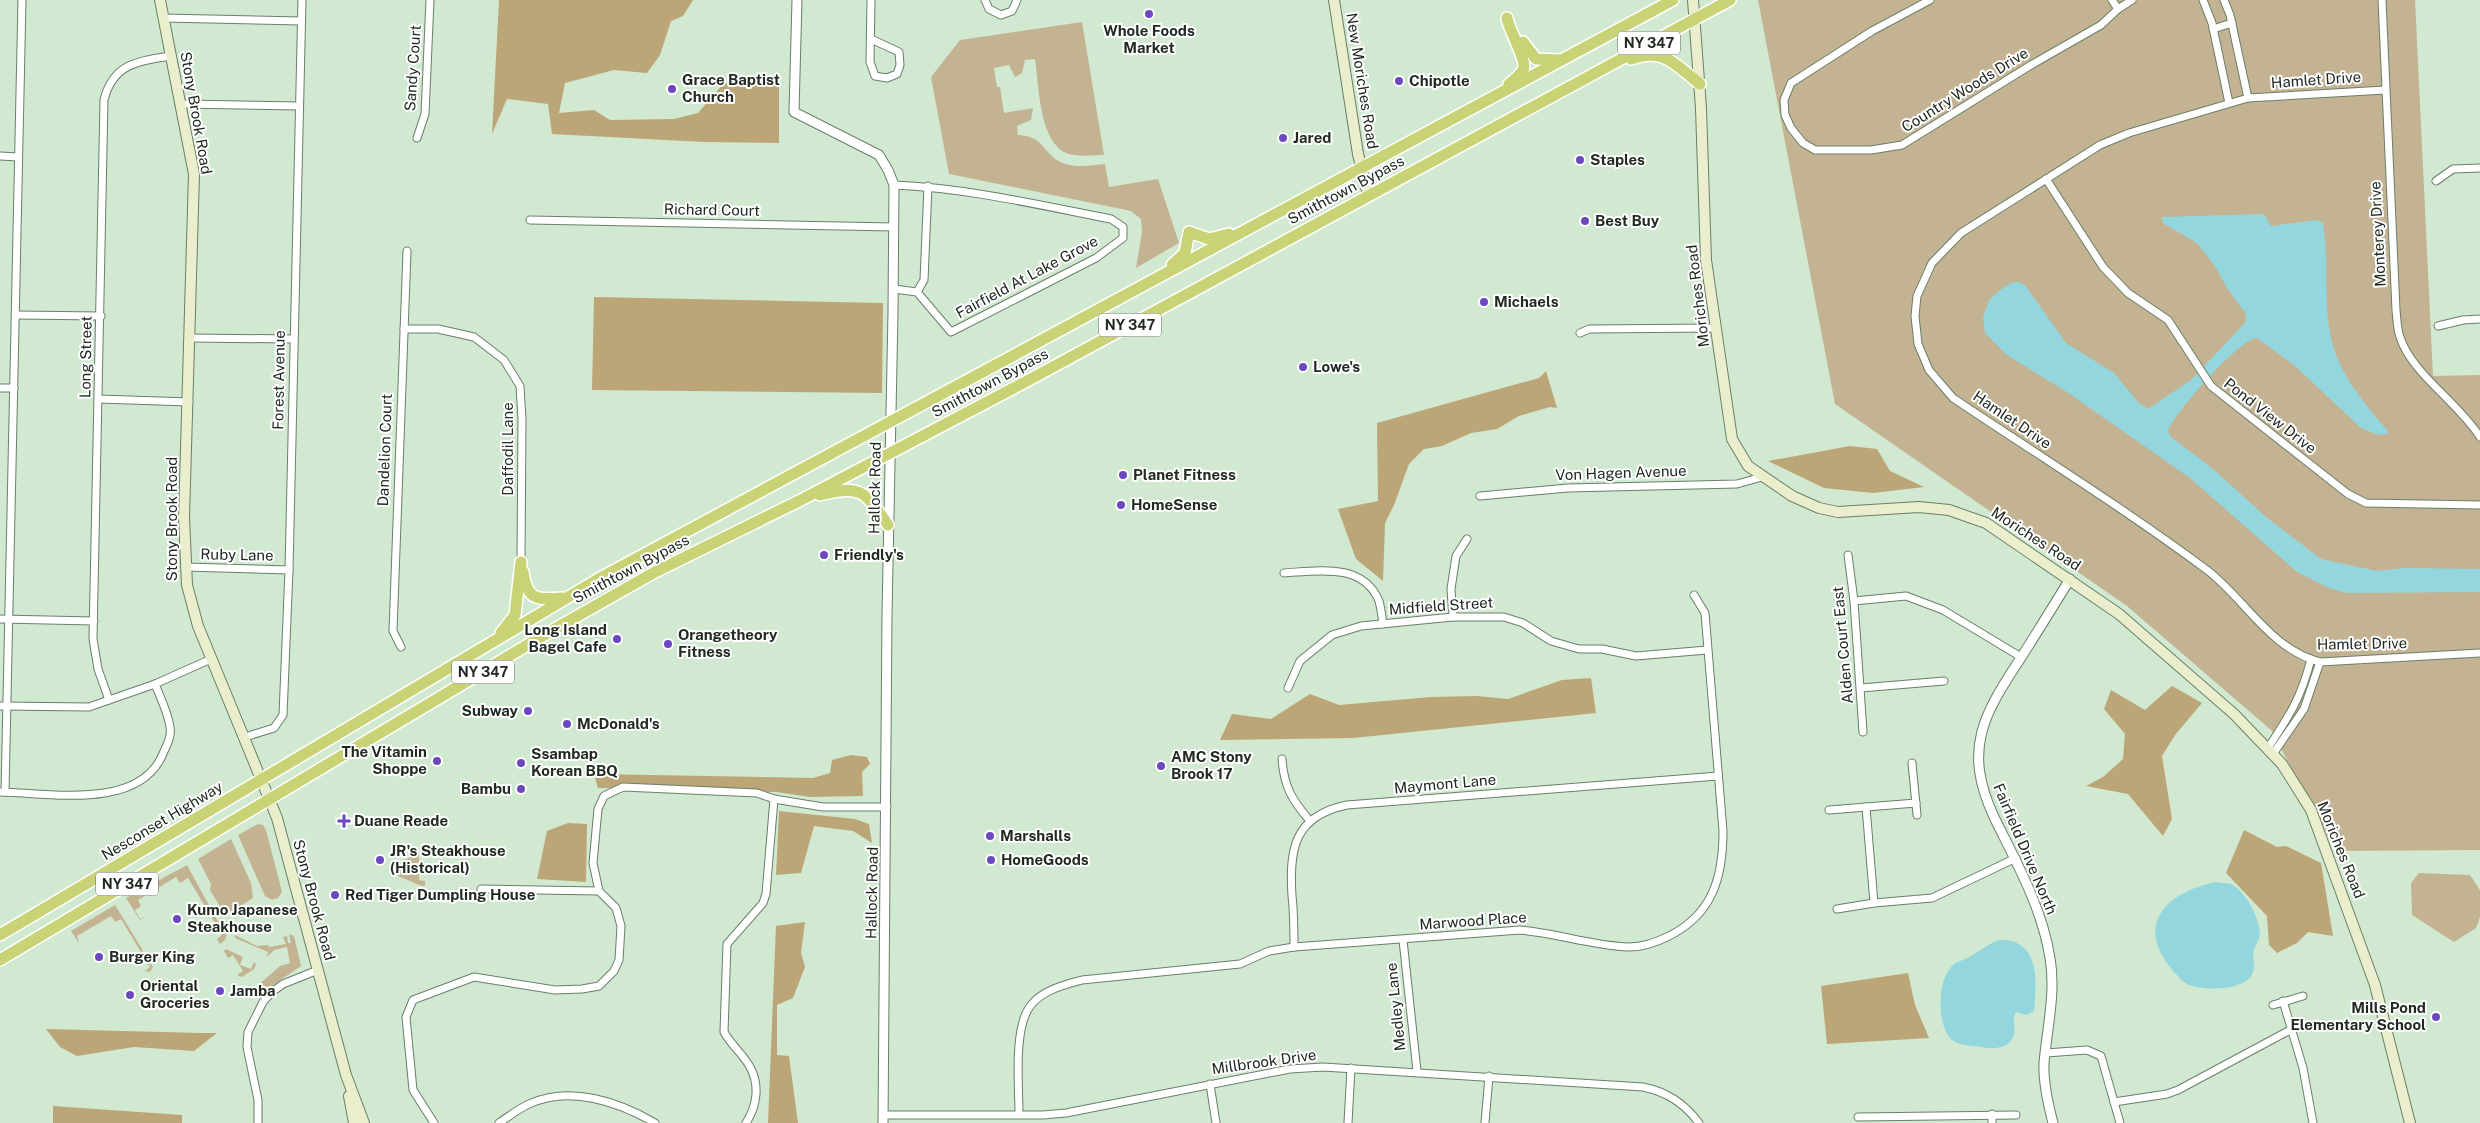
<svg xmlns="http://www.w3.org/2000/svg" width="2480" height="1123" font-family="'Public Sans',sans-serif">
<rect width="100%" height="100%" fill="#d1e9d0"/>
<g fill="#c4b393">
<path d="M 1758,0 L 2415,0 L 2433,376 L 2480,375 L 2480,850 L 2336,851 L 2271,730 L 2127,606 L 1835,404 Z"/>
<path d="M 1082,22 L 1104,155 C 1093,155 1079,157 1069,154 C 1039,145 1039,85 1035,59 L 1025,60 L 1022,73 L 1015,77 L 1009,65 L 994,68 L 997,87 L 1000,87 L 1004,113 L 1033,108 L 1031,120 L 1017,126 L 1018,135 C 1047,136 1043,158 1066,164 C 1078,168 1093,165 1105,164 L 1109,187 L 1158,179 L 1179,243 L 1136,268 L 1142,232 L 1141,219 L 1131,211 L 949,174 L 931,77 L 960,40 Z"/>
<path d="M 258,824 L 263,825 L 266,830 L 282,892 L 278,898 L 272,900 L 265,896 L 238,835 Z"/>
<path d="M 231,839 L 251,883 L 253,898 L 227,914 L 224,913 L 210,890 L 211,884 L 198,859 Z"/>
<path d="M 419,852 L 419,880 L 425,881 L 425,886 L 419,885 L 391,873 L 396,865 Z"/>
<path d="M 187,865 L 217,920 L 228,929 L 225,940 L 220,944 L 217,939 L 222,935 L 188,878 L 180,883 L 176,877 L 138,900 L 141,906 L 135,910 L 140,919 L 147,916 L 140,920 L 126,898 Z"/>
<path d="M 2419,873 L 2470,875 L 2480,890 L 2480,917 L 2476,928 L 2454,942 L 2412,915 L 2411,883 Z"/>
<path d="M 115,905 L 153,967 L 150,972 L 145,971 L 150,967 L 121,919 L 115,922 L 111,916 L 77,936 L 79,943 L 71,931 Z"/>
<path d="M 289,934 L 294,936 L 301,966 L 260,994 L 251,985 L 255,988 L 280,966 L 290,963 L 287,947 L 274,950 L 267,957 L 268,952 L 235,938 L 235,935 L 257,946 L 268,945 L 269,947 L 286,944 L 283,937 L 287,936 L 288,943 L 291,943 Z"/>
<path d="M 226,949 L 243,957 L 240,965 L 251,969 L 254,962 L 256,964 L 254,969 L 242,977 L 237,975 L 243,971 L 233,955 L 228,958 L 224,951 Z"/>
</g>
<g fill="#bca577">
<path d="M 499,0 L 693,0 L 683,16 L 671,21 L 660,55 L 647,73 L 614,70 L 565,83 L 559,113 L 594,110 L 610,120 L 674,119 L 698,113 L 724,83 L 779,82 L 779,143 L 704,142 L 552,134 L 548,104 L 507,99 L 492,134 Z"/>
<path d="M 594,297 L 883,303 L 882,393 L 592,390 Z"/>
<path d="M 1546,371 L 1557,408 L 1550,407 L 1519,416 L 1497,429 L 1471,433 L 1442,446 L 1424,449 L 1409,464 L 1394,505 L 1385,523 L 1383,581 L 1356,559 L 1338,509 L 1378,501 L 1377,423 L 1539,378 Z"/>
<path d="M 1850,446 L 1877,449 L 1890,471 L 1924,487 L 1873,493 L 1824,488 L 1768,461 Z"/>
<path d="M 1591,678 L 1596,713 L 1353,738 L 1220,740 L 1232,714 L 1271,719 L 1310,694 L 1339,705 L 1431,697 L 1477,696 L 1508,699 L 1562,680 Z"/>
<path d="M 2172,686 L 2202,703 L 2175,735 L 2162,756 L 2172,819 L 2163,836 L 2128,794 L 2086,786 L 2103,777 L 2123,759 L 2125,734 L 2104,709 L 2111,690 L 2145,710 Z"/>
<path d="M 851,755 L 867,757 L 870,764 L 862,772 L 863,796 L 810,797 L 776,792 L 598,788 L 594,774 L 813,778 L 830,773 L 832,760 Z"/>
<path d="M 779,811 L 855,819 L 869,824 L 872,843 L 853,831 L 814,826 L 801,873 L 776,875 Z"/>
<path d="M 568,823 L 587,824 L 586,882 L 537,879 L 547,831 Z"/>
<path d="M 2244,830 L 2277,847 L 2286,846 L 2321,863 L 2333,936 L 2308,932 L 2297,943 L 2277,953 L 2269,945 L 2267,916 L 2226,873 Z"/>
<path d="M 805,922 L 801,953 L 805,967 L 793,998 L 777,1005 L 777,1055 L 789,1056 L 798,1123 L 768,1123 L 776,926 Z"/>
<path d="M 1908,973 L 1915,1005 L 1929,1038 L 1827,1044 L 1821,986 Z"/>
<path d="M 46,1029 L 200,1033 L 217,1033 L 194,1051 L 134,1047 L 77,1056 L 60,1047 Z"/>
<path d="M 53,1106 L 182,1115 L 182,1123 L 53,1123 Z"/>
</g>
<g fill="#94d6dd">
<path d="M 2264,214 L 2271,226 L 2316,220 L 2323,223 C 2330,265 2321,311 2335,352 C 2345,381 2368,408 2388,431 L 2387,434 L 2379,435 L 2361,428 L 2295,366 L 2257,338 C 2239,339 2174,413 2168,431 L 2171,437 L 2212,468 L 2266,517 L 2321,559 L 2377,571 L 2404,568 L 2480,569 L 2480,592 L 2347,593 L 2329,588 L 2297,572 L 2190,478 L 2067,392 L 2007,355 L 1985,333 L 1983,318 L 1989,300 L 2000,290 L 2011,283 L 2019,282 L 2025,285 L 2066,343 L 2114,373 L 2139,403 L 2148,409 L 2191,380 L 2245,323 L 2246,314 L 2227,288 L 2215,266 L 2197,243 L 2163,223 L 2162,217 Z"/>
<path d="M 2216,882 C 2220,883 2227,883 2231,884 C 2245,890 2264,924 2259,939 C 2257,944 2254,948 2253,953 C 2253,959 2255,967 2253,972 C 2246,992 2202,991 2187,984 C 2183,982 2179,977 2176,974 C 2133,927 2163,893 2216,882 Z"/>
<path d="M 1998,940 C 2040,938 2037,980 2034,1011 L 2026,1015 L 2016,1012 C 2010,1022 2020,1033 2009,1043 C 2000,1050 1990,1048 1980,1047 C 1970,1045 1959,1046 1951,1039 C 1936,1023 1937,978 1954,964 C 1958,961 1964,960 1968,958 C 1978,952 1987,945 1998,940 Z"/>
</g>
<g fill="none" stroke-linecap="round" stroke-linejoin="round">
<defs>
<g id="minor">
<path d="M 871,0 L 870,62 L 875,76 L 887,78 L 897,74 L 900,65 L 899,52 L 871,39"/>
<path d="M 985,0 L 989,9 L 1001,15 L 1012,11 L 1017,0"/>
<path d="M 1930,0 L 1872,31 L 1791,83 L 1784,100 L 1785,115 L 1791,128 L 1803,143 L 1815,150 L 1871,150 L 1902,145 L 2031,65 L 2101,25 L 2118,9 L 2112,0"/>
<path d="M 2203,0 L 2212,23 L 2229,103"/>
<path d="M 2224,0 L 2230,15 L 2248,98"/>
<path d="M 2382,0 L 2396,310 C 2397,319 2397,329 2400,337 C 2411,373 2459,403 2480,437"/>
<path d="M 2118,9 L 2132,0"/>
<path d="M 163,18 L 301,21"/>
<path d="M 2213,29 L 2232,23"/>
<path d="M 2385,90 L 2248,98 L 2129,133 L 2100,145 L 1961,233 L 1932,263 L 1917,296 L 1915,316 L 1918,344 L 1929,370 L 1953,398 C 2038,455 2125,509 2207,570 C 2245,599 2271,650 2320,662 L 2480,653"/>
<path d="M 181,104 L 299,106"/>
<path d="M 417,138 L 425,114 L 430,0"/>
<path d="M 0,156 L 18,157"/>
<path d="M 2046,179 L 2103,267 L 2128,293 L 2168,320 L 2211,386 L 2348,494 L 2366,503 L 2480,505"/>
<path d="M 2436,181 L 2453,169 L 2480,168"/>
<path d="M 530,220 L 893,227"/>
<path d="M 894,289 L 917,292 L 951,332 L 1096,258 L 1123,238 L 1123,227 L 1111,219 C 1039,205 967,188 894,185"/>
<path d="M 917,292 L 924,280 L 928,186"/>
<path d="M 16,315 L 101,316"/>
<path d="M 2438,326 L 2463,320 L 2480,319"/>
<path d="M 404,329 L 438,329 L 474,337 L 504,360 L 520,386 L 522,419 L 521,562"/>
<path d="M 1580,333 L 1589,329 L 1717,328"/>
<path d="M 190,338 L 293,339"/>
<path d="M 0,388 L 14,388"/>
<path d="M 99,399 L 189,402"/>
<path d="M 1480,496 L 1568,488 L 1737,484 L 1762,477"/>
<path d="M 1848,555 L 1854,601 L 1863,732"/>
<path d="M 185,567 L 289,570"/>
<path d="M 1284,573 C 1317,571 1363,562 1379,601 C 1381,608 1382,617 1383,624"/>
<path d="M 1854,601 L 1906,596 L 1943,610 L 2021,657"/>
<path d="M 1453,617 L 1451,589 L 1456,556 L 1467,539"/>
<path d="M 0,619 L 94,621"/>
<path d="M 401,647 L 393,631 L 407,251"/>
<path d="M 1288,688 L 1300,661 L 1332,635 L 1361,626 L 1453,617 L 1504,617 L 1523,623 L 1551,641 L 1579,649 L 1602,649 L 1636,656 L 1707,650"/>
<path d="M 1861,688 L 1944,681"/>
<path d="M 109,700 L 98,669 L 93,639 L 104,100 C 113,63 139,61 171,56"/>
<path d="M 0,706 L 89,707 L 155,684 L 211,659"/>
<path d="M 245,737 L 274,728 L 283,715 L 289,570 L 302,0"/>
<path d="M 2268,748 C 2290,715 2301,698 2311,659"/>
<path d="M 2273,754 L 2304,709 L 2320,662"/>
<path d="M 1282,759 C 1284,787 1292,800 1310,821"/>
<path d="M 1912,763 L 1917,815"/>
<path d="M 1,792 C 50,793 137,810 162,756 C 166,746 172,737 170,727 C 168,712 160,697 155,684"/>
<path d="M 5,792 L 22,0"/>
<path d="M 774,799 L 823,807 L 887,807"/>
<path d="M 1866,807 L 1874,903"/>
<path d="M 1829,810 L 1916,803"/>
<path d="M 481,889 L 599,891"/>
<path d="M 1837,909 L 1874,903 L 1932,898 L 2016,858"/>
<path d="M 1403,940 L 1417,1071"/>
<path d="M 1294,947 C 1294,930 1294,913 1292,896 C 1289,849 1294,816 1347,805 L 1718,776"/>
<path d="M 2283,1001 L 2303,1068 L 2313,1123"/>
<path d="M 2273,1005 L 2303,996"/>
<path d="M 2046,1053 L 2087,1050 L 2101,1056 L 2120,1123"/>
<path d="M 1210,1084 L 1216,1123"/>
<path d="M 2114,1102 L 2167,1094 L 2178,1090 L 2292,1029"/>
<path d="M 1019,1114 C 1019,1086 1013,1027 1031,1005 C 1043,990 1064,985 1082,980 L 1240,964 L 1269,951 L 1294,947 L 1520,930 C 1557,933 1593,946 1629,947 C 1643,947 1657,942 1669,936 C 1713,914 1723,877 1723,831 L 1705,613 L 1694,595"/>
<path d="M 1992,1114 L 1992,1123"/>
<path d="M 883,1115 L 1043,1115 L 1066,1113 L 1290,1069 L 1323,1067 L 1643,1087 C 1667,1092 1684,1103 1699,1123"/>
<path d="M 1858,1117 L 2016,1115"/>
<path d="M 258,1123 L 258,1100 L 247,1047 L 248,1032 L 263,1002 L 272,992 L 283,984 L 318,970"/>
<path d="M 434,1123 L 413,1090 L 406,1017 L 413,1000 L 474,977 L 555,990 L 582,989 L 599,986 L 614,971 L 619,960 L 621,926 L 616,908 L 599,891 L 593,863 L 598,809 L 604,796 L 623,787 L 757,793 L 774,799 L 766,894 L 763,903 L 727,944 L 724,1032 C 731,1045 743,1054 750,1067 C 760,1085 757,1106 746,1123"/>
<path d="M 499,1123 C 508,1117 518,1109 529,1104 C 570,1085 619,1102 655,1123"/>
<path d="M 1348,1123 L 1351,1068"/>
<path d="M 1485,1123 L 1489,1076"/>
</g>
<g id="tertiary">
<path d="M 797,0 L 794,112 L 879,155 L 888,170 L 894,185 L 893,312 L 887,615 L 883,1123"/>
<path d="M 2053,1123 C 2048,1104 2043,1083 2044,1063 C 2047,1028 2056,993 2050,958 C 2042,907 2016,862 1994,817 C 1962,748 1984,714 2022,656 C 2038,631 2054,605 2070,579"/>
</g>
<g id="secondary">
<path d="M 160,0 L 194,174 L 184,517 L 187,585 L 198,626 L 277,818 L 346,1075 L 364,1123"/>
<path d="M 1334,0 L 1358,154 L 1368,195"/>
<path d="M 1693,0 L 1701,108 L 1706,260 L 1732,439 L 1748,466 L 1792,496 L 1819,508 L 1838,512 L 1919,507 L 1949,510 L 1986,523 L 2119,614 L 2234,714 L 2282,764 L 2311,810 L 2375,985 L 2410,1123"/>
<path d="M 349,1096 L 354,1123"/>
</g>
<g id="trunk">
<path d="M 1507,18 C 1509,31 1528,61 1523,70 C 1520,75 1514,80 1509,84"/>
<path d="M 1523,42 L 1536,59 L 1560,60"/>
<path d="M 1631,59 C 1665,47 1675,65 1700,84"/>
<path d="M 1172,265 L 1185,253 L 1189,232 L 1209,239 L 1229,234"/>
<path d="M 820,495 C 862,484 865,492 888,525"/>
<path d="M 523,572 C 527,600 536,600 562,598"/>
<path d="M 501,633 L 515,615 L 521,562"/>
<path d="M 0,935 L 602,577 L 1673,0"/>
<path d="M 0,960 L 551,631 L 655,572 L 801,500 L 1027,381 L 1730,0"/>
</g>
</defs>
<use href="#minor" stroke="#697f68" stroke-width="9"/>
<use href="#tertiary" stroke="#697f68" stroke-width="11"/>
<use href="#secondary" stroke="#697f68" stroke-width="12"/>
<use href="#trunk" stroke="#fff" stroke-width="14"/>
<use href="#minor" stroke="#fff" stroke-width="7"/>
<use href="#tertiary" stroke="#fff" stroke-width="9"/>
<use href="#secondary" stroke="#ebeecc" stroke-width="10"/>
<use href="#trunk" stroke="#cad276" stroke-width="11"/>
</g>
<g fill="#6b47c0" stroke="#fff" stroke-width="2">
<circle cx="1149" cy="14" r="5"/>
<circle cx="1399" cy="81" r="5"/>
<circle cx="672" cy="89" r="5"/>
<circle cx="1283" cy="138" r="5"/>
<circle cx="1580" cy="160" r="5"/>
<circle cx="1585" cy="221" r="5"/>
<circle cx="1484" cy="302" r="5"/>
<circle cx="1303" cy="367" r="5"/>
<circle cx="1123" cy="475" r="5"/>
<circle cx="1121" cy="505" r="5"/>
<circle cx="824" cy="555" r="5"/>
<circle cx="617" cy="639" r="5"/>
<circle cx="668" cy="644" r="5"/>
<circle cx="528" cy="711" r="5"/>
<circle cx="567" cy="724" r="5"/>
<circle cx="437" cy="761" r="5"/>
<circle cx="521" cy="763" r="5"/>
<circle cx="1161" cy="766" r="5"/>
<circle cx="521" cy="789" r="5"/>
<path d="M341.5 813.5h5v5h5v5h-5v5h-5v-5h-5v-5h5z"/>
<circle cx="990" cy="836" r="5"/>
<circle cx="380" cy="860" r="5"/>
<circle cx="991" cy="860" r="5"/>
<circle cx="335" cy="895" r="5"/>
<circle cx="177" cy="919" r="5"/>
<circle cx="99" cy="957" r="5"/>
<circle cx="220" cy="991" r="5"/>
<circle cx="130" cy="995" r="5"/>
<circle cx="2436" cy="1017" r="5"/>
</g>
<g text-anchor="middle" stroke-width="4" stroke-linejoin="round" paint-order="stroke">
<g fill="#fff" stroke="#646a64" stroke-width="1">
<rect x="1618" y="31.5" width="62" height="23" rx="4"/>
<rect x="1099" y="313.5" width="62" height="23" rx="4"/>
<rect x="452" y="660.5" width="62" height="23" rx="4"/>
<rect x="96" y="872.5" width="62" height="23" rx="4"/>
</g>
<g font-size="14" font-weight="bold" fill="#212a21">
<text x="1649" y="48">NY 347</text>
<text x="1130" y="330">NY 347</text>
<text x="483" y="677">NY 347</text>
<text x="127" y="889">NY 347</text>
</g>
<g font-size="15" font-weight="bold" fill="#212a21" stroke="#fff" text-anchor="start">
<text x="1149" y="36" text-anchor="middle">Whole Foods<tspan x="1149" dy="17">Market</tspan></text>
<text x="682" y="85">Grace Baptist<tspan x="682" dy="17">Church</tspan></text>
<text x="1409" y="86">Chipotle</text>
<text x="1293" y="143">Jared</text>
<text x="1590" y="165">Staples</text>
<text x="1595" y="226">Best Buy</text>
<text x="1494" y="307">Michaels</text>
<text x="1313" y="372">Lowe's</text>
<text x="1133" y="480">Planet Fitness</text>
<text x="1131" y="510">HomeSense</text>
<text x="834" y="560">Friendly's</text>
<text x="607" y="635" text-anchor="end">Long Island<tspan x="607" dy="17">Bagel Cafe</tspan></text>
<text x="678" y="640">Orangetheory<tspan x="678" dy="17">Fitness</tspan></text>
<text x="518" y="716" text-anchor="end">Subway</text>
<text x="577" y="729">McDonald's</text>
<text x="427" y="757" text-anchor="end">The Vitamin<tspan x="427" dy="17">Shoppe</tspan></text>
<text x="531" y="759">Ssambap<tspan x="531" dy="17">Korean BBQ</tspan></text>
<text x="1171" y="762">AMC Stony<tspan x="1171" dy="17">Brook 17</tspan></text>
<text x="511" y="794" text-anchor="end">Bambu</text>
<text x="354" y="826">Duane Reade</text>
<text x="1000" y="841">Marshalls</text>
<text x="390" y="856">JR's Steakhouse<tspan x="390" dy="17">(Historical)</tspan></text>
<text x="1001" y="865">HomeGoods</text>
<text x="345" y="900">Red Tiger Dumpling House</text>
<text x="187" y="915">Kumo Japanese<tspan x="187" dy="17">Steakhouse</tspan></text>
<text x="109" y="962">Burger King</text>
<text x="140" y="991">Oriental<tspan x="140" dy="17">Groceries</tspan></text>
<text x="230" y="996">Jamba</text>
<text x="2426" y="1013" text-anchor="end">Mills Pond<tspan x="2426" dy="17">Elementary School</tspan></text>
</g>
<g font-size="15" fill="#212a21" stroke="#fff">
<text transform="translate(413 68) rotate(-86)" y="5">Sandy Court</text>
<text transform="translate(2316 80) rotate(-4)" y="5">Hamlet Drive</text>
<text transform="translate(1362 81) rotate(81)" y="5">New Moriches Road</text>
<text transform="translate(1965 90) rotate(-32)" y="5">Country Woods Drive</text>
<text transform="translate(196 113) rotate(80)" y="5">Stony Brook Road</text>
<text transform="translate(1346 190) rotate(-28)" y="5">Smithtown Bypass</text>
<text transform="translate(712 210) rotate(1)" y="5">Richard Court</text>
<text transform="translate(2378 234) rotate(-93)" y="5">Monterey Drive</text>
<text transform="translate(1027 277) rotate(-28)" y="5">Fairfield At Lake Grove</text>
<text transform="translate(1698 296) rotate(-97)" y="5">Moriches Road</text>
<text transform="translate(86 357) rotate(-89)" y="5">Long Street</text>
<text transform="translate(279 380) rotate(-89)" y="5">Forest Avenue</text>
<text transform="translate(990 383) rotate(-28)" y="5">Smithtown Bypass</text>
<text transform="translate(2270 416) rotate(38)" y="5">Pond View Drive</text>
<text transform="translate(2012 420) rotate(34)" y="5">Hamlet Drive</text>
<text transform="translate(508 449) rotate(-90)" y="5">Daffodil Lane</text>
<text transform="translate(385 450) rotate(-88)" y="5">Dandelion Court</text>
<text transform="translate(1621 473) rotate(-2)" y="5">Von Hagen Avenue</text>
<text transform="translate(875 488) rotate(-89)" y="5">Hallock Road</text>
<text transform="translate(172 519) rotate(-90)" y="5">Stony Brook Road</text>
<text transform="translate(2036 539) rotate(33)" y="5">Moriches Road</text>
<text transform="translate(237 555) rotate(1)" y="5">Ruby Lane</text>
<text transform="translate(631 569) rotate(-28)" y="5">Smithtown Bypass</text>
<text transform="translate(1441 606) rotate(-4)" y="5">Midfield Street</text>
<text transform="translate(2362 644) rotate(-1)" y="5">Hamlet Drive</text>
<text transform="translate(1843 645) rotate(-95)" y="5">Alden Court East</text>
<text transform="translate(1445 784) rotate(-5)" y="5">Maymont Lane</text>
<text transform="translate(162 821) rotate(-31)" y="5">Nesconset Highway</text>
<text transform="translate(2025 849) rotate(67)" y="5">Fairfield Drive North</text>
<text transform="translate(2341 850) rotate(68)" y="5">Moriches Road</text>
<text transform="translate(872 893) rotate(-89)" y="5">Hallock Road</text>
<text transform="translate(314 900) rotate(75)" y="5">Stony Brook Road</text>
<text transform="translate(1473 921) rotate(-4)" y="5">Marwood Place</text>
<text transform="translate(1396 1007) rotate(-96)" y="5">Medley Lane</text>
<text transform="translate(1264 1062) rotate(-8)" y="5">Millbrook Drive</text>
</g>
</g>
</svg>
